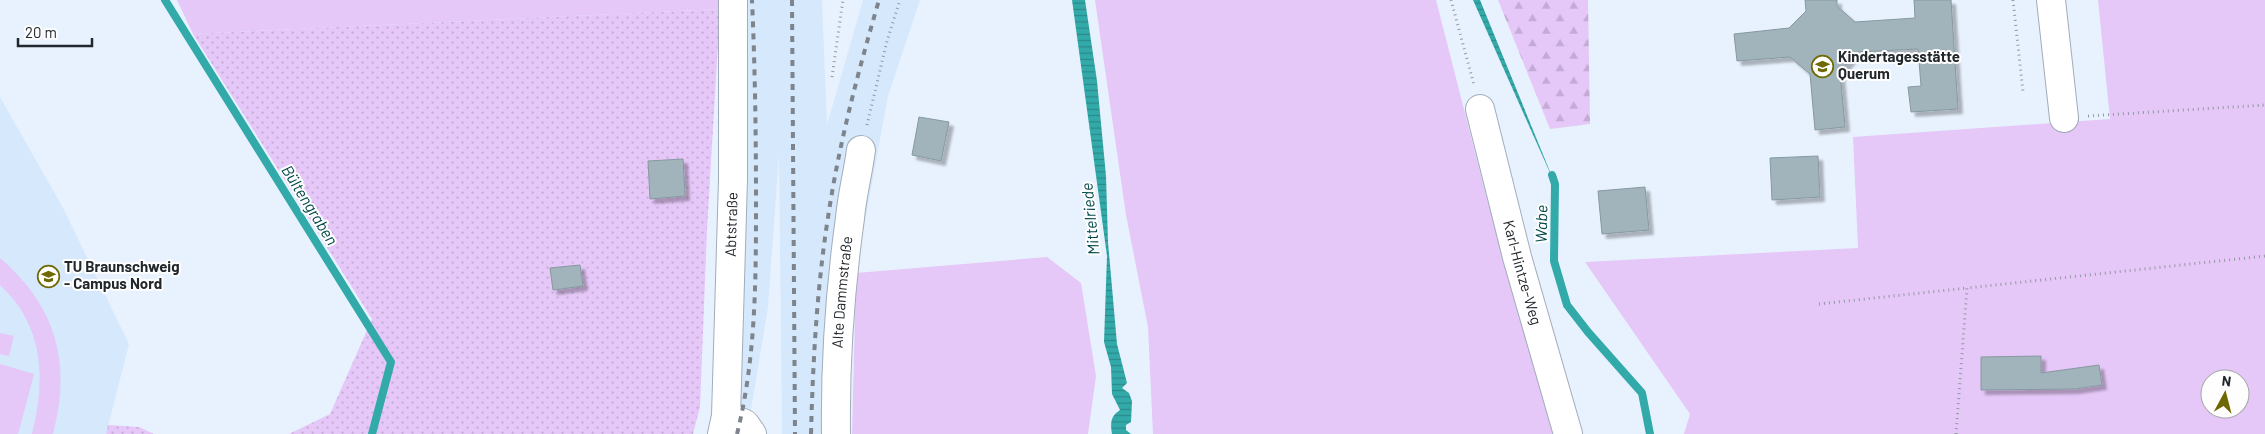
<svg xmlns="http://www.w3.org/2000/svg" width="2265" height="434" font-family="Barlow,sans-serif">
<defs>
<pattern id="forest-firs" width="22" height="20" patternUnits="userSpaceOnUse" patternTransform="scale(1.25)"><rect width="22" height="20" fill="#e5c7f8"/><path d="M5 1l3.5 6h-7zM16 11l3.5 6h-7z" fill="#c4abd5"/></pattern>
<pattern id="garden-dots" width="8" height="8" patternUnits="userSpaceOnUse" patternTransform="scale(1.25)"><rect width="8" height="8" fill="#e5c7f8"/><path d="M2 2h.1M6 6h.1" fill="none" stroke="#c4abd5" stroke-width="1.8" stroke-linecap="round"/></pattern>
<pattern id="water-rules" width="6" height="5" patternUnits="userSpaceOnUse" patternTransform="scale(1.25)"><rect width="6" height="5" fill="#32aaa9"/><path d="M0 2.5h6" fill="none" stroke="#2a8a8a"/></pattern>
<filter id="shadow"><feDropShadow dx="4.5" dy="4.5" stdDeviation="1" flood-color="#0004"/></filter>
</defs>
<rect width="100%" height="100%" fill="#e8f2fe"/>
<g fill="#d6e8fc">
<path d="M 741,0 L 822,0 L 827,125 L 863,0 L 920,0 L 888,96 L 826,434 L 782,434 L 779,155 L 768,307 L 747,434 L 733,403 Z"/>
<path d="M 0,97 L 63,208 L 129,344 L 106,434 L 0,434 Z"/>
</g>
<g fill="#e5c7f8" fill-rule="evenodd">
<path d="M 177,0 L 720,0 L 720,9 L 193,34 Z"/>
<path d="M 1095,0 L 1436,0 L 1486,195 L 1553,434 L 1153,434 L 1148,327 L 1126,215 Z"/>
<path d="M 2098,0 L 2265,0 L 2265,434 L 1684,434 L 1690,414 L 1585,262 L 1858,248 L 1853,137 L 2110,119 ZM 2210,379 L 2240,379 L 2240,409 L 2210,409 Z"/>
<path d="M 1047,257 L 1081,283 L 1096,376 L 1088,434 L 852,434 L 856,273 Z"/>
<path d="M 0,258 C 56,306 72,363 53,434 L 32,434 C 46,380 44,325 0,285 Z"/>
<path d="M 0,333 L 14,336 L 9,356 L 0,354 Z"/>
<path d="M 0,364 L 34,374 L 18,434 L 0,434 Z"/>
</g>
<path fill="url(#forest-firs)" d="M 1498,0 L 1588,0 L 1590,124 L 1550,129 Z"/>
<g fill="url(#garden-dots)">
<path d="M 720,9 L 707,230 L 700,407 L 693,434 L 289,434 L 330,414 L 372,319 L 193,34 Z"/>
<path d="M 108,425 L 139,427 L 154,434 L 106,434 Z"/>
</g>
<g fill="url(#water-rules)">
<path d="M 1072,0 L 1085,0 L 1097,81 L 1106,176 L 1108,242 L 1117,344 L 1127,383 L 1122,388 L 1129,393 L 1132,401 L 1131,422 L 1126,425 L 1126,430 L 1131,434 L 1112,434 C 1110,422 1111,416 1120,410 L 1112,394 L 1111,367 L 1104,342 L 1107,256 Z"/>
<path d="M 1473,0 L 1480,0 L 1555,184 Z"/>
</g>
<g fill="none" stroke-linecap="round" stroke-linejoin="round">
<g stroke="#32aaa9" stroke-width="8">
<path d="M 165,0 L 391,362 L 372,434"/>
<path d="M 1552,175 L 1555,184 L 1554,261 L 1567,305 L 1588,332 L 1642,393 L 1650,434"/>
</g>
</g>
<g fill="#a1b4bb" stroke="#8699a0" filter="url(#shadow)">
<path d="M 1805,0 L 1837,0 L 1837,6 L 1855,22 L 1915,18 L 1914,0 L 1951,0 L 1958,109 L 1911,112 L 1908,87 L 1921,86 L 1918,49 L 1857,52 L 1840,72 L 1845,127 L 1815,130 L 1810,74 L 1790,57 L 1737,61 L 1734,34 L 1789,28 L 1806,11 Z"/>
<path d="M 919,117 L 949,122 L 941,161 L 912,155 Z"/>
<path d="M 1818,156 L 1820,197 L 1772,200 L 1770,158 Z"/>
<path d="M 683,159 L 685,196 L 650,199 L 648,161 Z"/>
<path d="M 1645,187 L 1649,230 L 1602,234 L 1598,191 Z"/>
<path d="M 580,265 L 583,286 L 553,290 L 550,268 Z"/>
<path d="M 2041,356 L 2041,373 L 2099,365 L 2102,385 L 2075,389 L 1981,390 L 1981,357 Z"/>
</g>
<g fill="none" stroke-linecap="round" stroke-linejoin="round">
<defs>
<g id="minor">
<path d="M 2051,0 L 2064,118"/>
<path id="s1" d="M 1480,109 L 1517,257 L 1568,434"/>
<path d="M 726,416 L 745,424 L 752,434"/>
<path id="s2" d="M 722,434 L 726,416 L 733,179 L 733,0"/>
<path id="s3" d="M 836,434 C 835,361 840,290 850,218 C 852,195 858,173 861,150"/>
</g>
</defs>
<use href="#minor" stroke="#a1adba" stroke-width="30"/>
<g stroke="#929aa3" stroke-width="3" stroke-dasharray="1 4" stroke-linecap="butt">
<path d="M 1451,0 L 1474,85"/>
<path d="M 2013,0 L 2023,92"/>
<path d="M 832,77 L 843,0"/>
<path d="M 2088,116 L 2265,105"/>
<path d="M 867,125 L 887,41 L 900,0"/>
<path d="M 1819,304 L 1967,288"/>
<path d="M 1956,434 L 1967,288 L 2265,256"/>
</g>
<use href="#minor" stroke="#fff" stroke-width="28"/>
<g stroke="#7d848c" stroke-width="4" stroke-dasharray="6 6" stroke-linecap="butt">
<path d="M 792,0 L 795,434"/>
<path d="M 737,434 C 756,358 756,279 756,201 C 756,134 755,67 752,0"/>
<path d="M 811,434 C 813,359 817,285 829,211 C 840,139 859,69 879,0"/>
</g>
</g>
<defs>
<symbol id="school-ring" viewBox="-11 -11 22 22"><circle r="9.5" fill="#fefefe" stroke="#6f6903" stroke-width="1.5"/><path d="M0-5L7-2L0 1L-7-2ZM-4 1L0 2.5L4 1V4Q0 6-4 4Z" fill="#6f6903"/></symbol>
<symbol id="university-ring" viewBox="-11 -11 22 22"><circle r="9.5" fill="#fefefe" stroke="#6f6903" stroke-width="1.5"/><path d="M0-5L7-2L0 1L-7-2ZM-4 1L0 2.5L4 1V4Q0 6-4 4Z" fill="#6f6903"/></symbol>
</defs>
<g fill-rule="evenodd">
<use href="#school-ring" x="1810" y="54" width="25" height="25"/>
<use href="#university-ring" x="36" y="264" width="25" height="25"/>
</g>
<g text-anchor="middle" stroke-width="4" stroke-linejoin="round" paint-order="stroke">
<g font-size="15" font-weight="bold" fill="#22272c" stroke="#fefefe" text-anchor="start">
<text x="1838" y="62">Kindertagesstätte<tspan x="1838" dy="17">Querum</tspan></text>
<text x="64" y="272">TU Braunschweig<tspan x="64" dy="17">- Campus Nord</tspan></text>
</g>
<g font-size="15" fill="#22272c" stroke="#fefefe">
<text dy="5" stroke="none"><textPath href="#s2" startOffset="210">Abtstraße</textPath></text>
<text dy="5" stroke="none"><textPath href="#s1" startOffset="169">Karl-Hintze-Weg</textPath></text>
<text dy="5" stroke="none"><textPath href="#s3" startOffset="142">Alte Dammstraße</textPath></text>
</g>
<g font-size="16" font-style="italic" fill="#004848" stroke="#fefefe">
<text transform="translate(310 205) rotate(58)" y="6">Bültengraben</text>
<text transform="translate(1090 219) rotate(-96)" y="6">Mittelriede</text>
<text transform="translate(1541 224) rotate(-89)" y="6">Wabe</text>
</g>
</g>
<g transform="translate(2225 394) rotate(7)"><circle r="24" fill="#fefefe" stroke="#a6a8aa"/>
<path d="M0-4L9 19L0 12L-9 19Z" fill="#6f6903"/>
<text y="-8" font-size="14" font-weight="bold" text-anchor="middle" fill="#22272c">N</text>
</g>
<path d="M18 38v8h74v-8" fill="none" stroke="#22272c" stroke-width="2.5"/>
<text x="25" y="38" font-size="15" fill="#22272c" stroke="#fefefe" stroke-width="4" paint-order="stroke">20 m</text>
</svg>
